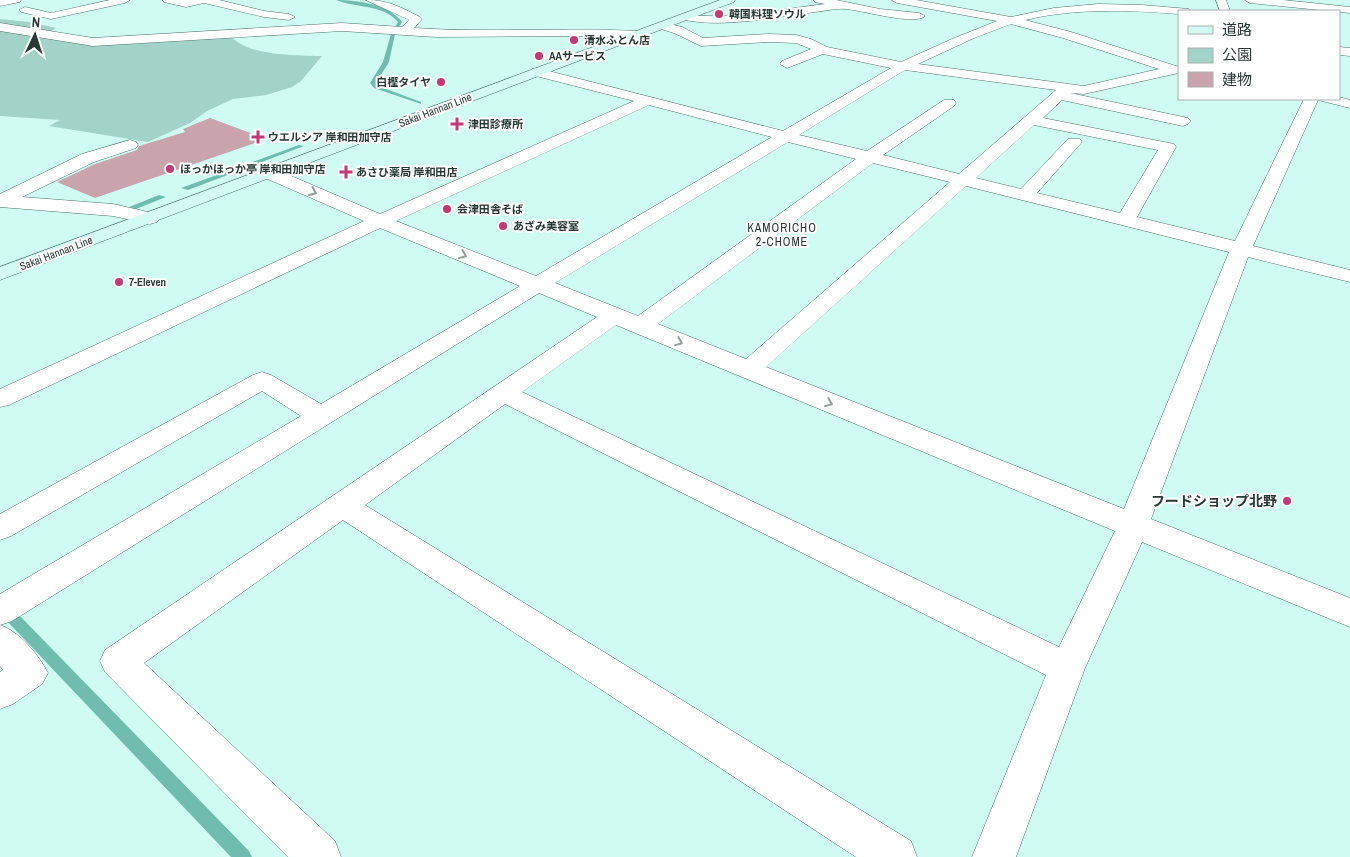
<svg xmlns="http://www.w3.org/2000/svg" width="1350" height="857" font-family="'Archivo Narrow','Noto Sans JP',sans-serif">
<rect width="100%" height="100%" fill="#cffbf2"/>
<path fill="#a2d2c8" d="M 0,19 L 29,22 L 56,28 L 50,32 L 86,43 L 235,33 L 233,38 C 249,56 299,55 322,56 L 301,81 L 292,87 L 266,95 L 233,99 L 207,111 L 190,123 L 148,142 L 49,126 L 60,120 L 0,116 Z"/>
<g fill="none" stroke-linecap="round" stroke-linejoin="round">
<g fill="#70bdaf" fill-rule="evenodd">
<path d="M 336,0 C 357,0 389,4 402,22 L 397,30 L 393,30 L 398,22 C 383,4 355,8 336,0 Z"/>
<path d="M 393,33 L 395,34 L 389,62 L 376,83 L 378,86 L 421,102 L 421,104 L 374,88 L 370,83 L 383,62 L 391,34 Z"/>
<path d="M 299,145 L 304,146 L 188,190 L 181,188 Z"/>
<path d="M 159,195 L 166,197 L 136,209 L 129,207 Z"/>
<path d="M 12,611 L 17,613 L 249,851 L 252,857 L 231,857 L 7,621 L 5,617 L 7,613 Z"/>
</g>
</g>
<path fill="#c9a4af" d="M 210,118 L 267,139 L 95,198 L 57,182 L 95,164 L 137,150 L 139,146 L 185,132 L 183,129 Z"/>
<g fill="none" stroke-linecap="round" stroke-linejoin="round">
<defs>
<g id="street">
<path d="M 0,0 L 21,0 L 20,2 L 0,6 Z"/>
<path d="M 110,0 L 130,0 L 125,3 L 51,19 L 21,12 L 19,10 L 25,7 L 51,13 Z"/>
<path d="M 163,0 L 219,0 L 264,11 L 289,14 L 295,17 L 289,20 L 264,17 L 204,3 L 186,7 L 164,2 Z"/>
<path d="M 366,0 C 389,0 400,7 420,17 L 422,19 L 414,28 C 488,33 563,27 637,31 L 643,35 L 637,39 L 586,36 L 436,37 L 342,31 L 93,46 L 0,31 L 0,23 L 93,38 L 342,23 L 402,27 L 409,20 Z"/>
<path d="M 814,0 L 836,0 L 880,9 L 919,13 L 925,16 C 915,26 861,10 846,9 C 836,8 825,11 815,12 C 775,17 720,29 681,19 L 679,17 L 685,14 C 726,21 782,9 825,4 L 815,2 Z"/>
<path d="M 892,0 L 916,0 L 1011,17 L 1054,8 L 1098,4 L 1142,5 L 1189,9 L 1190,11 L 1179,11 L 1179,14 C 1128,10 1075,8 1025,20 L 1071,32 L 1179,67 L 1179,73 L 1174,74 L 1084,94 L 1070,93 L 1188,118 L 1191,121 L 1188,124 L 1183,126 L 1062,100 L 1043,118 L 1174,144 L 1176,147 L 1137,217 L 1235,241 L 1304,99 L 1339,97 L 1350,100 L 1350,108 L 1318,100 L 1253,246 L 1350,270 L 1350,282 L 1248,257 L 1151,519 L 1350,598 L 1350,627 L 1142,542 L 1085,668 L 1016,857 L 972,857 L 1046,675 L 505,404 L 365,505 L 911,841 L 917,857 L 856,857 L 343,520 L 144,663 L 335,841 L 341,857 L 288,857 L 105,672 L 100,661 L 105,650 L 597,317 L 539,293 L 12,621 L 0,625 L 0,594 L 301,416 L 262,391 L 11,536 L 0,540 L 0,514 L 253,375 L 262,372 L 271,375 L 321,404 L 520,286 L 380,228 L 9,405 L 0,407 L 0,389 L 364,221 L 263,177 L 260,173 L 263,169 L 269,168 L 275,169 L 380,214 L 634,101 L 532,75 L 530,72 L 532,69 L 537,68 L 783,131 L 891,68 L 823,54 L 787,68 L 780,64 L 782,61 L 811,49 L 796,43 L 768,42 L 701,46 L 674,33 L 658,28 L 656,26 L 658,24 L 662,22 L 682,27 L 703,38 L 768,34 L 796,35 L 811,39 L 827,47 L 901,62 L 952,39 L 997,21 L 897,3 ZM 1011,24 L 1063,38 L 1159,69 L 1084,86 L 918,64 L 974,38 ZM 905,70 L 1056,90 L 959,174 L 883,155 L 954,106 L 956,103 L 954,100 L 944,100 L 867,151 L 799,135 ZM 649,105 L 772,137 L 536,276 L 396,221 ZM 1034,125 L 1158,150 L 1120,213 L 1037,193 L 1082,142 L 1080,139 L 1068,139 L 1021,189 L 976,178 ZM 788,142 L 856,159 L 638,316 L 555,283 ZM 873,163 L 950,182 L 746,359 L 658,324 ZM 966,186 L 1229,252 L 1124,509 L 766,367 ZM 616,325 L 1115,531 L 1059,647 L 522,392 Z"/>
<path d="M 1216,0 L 1226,0 L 1230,11 L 1220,11 Z"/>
<path d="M 1245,0 L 1283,0 L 1350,7 L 1350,13 L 1250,3 Z"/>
<path d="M 1339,47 L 1350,48 L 1350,56 L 1339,55 Z"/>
<path d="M 130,140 L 136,142 L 138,145 L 136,148 L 94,162 L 22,197 L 113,204 L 157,214 L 160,218 L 157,222 L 150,224 L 113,216 L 0,207 L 0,194 L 82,154 Z"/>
<path d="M 0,625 C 20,632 38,654 48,673 L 42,684 L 13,704 L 0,709 L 0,672 L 3,670 L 0,666 Z"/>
</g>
<path id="secondary" d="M 720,0 L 735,0 L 734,2 L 0,280 L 0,267 Z"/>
</defs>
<use href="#street" stroke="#4a726a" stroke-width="1"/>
<use href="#secondary" stroke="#4a726a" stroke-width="1"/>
<use href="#street" fill="#fff" fill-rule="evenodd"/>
<use href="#secondary" fill="#d4faf4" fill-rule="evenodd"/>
</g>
<defs><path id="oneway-chevron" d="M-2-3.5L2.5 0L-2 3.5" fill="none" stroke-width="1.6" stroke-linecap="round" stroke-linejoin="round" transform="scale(1.25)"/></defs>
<g stroke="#949c9a">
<use href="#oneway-chevron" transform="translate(313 192) rotate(24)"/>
<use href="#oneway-chevron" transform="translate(463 255) rotate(22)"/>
<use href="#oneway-chevron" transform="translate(679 342) rotate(22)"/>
<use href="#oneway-chevron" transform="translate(829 403) rotate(22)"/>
</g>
<g fill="#c23974" stroke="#fff" stroke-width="2">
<circle cx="719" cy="14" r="5"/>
<circle cx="574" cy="40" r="5"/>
<circle cx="539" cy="56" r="5"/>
<circle cx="441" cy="82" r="5"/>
<path d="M454.5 116.5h5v5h5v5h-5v5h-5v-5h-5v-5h5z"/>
<path d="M255.5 129.5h5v5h5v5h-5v5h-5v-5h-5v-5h5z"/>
<circle cx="170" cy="169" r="5"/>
<path d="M343.5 164.5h5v5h5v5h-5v5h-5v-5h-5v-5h5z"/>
<circle cx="447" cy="209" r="5"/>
<circle cx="503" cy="226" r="5"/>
<circle cx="119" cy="282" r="5"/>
<circle cx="1287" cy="501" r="5"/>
</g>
<g text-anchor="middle" stroke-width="4" stroke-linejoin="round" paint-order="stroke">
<g font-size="11" font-weight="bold" fill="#283936" stroke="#fff" text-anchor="start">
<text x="729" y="18">韓国料理ソウル</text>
<text x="584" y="44">清水ふとん店</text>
<text x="549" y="60">AAサービス</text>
<text x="431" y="86" text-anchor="end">白樫タイヤ</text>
<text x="468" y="128">津田診療所</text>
<text x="268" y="141">ウエルシア 岸和田加守店</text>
<text x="180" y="173">ほっかほっか亭 岸和田加守店</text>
<text x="356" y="176">あさひ薬局 岸和田店</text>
<text x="457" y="213">会津田舎そば</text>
<text x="513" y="230">あざみ美容室</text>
<text x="129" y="286">7-Eleven</text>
</g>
<g font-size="11" fill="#283936" stroke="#fff">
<text transform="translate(435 110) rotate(-21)" y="4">Sakai Hannan Line</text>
<text transform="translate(56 253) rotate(-21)" y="4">Sakai Hannan Line</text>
</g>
<g font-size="12" letter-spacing="1" fill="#283936" stroke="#fff">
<text x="782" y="232">KAMORICHO<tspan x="782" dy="14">2-CHOME</tspan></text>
</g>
<g font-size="14" font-weight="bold" fill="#283936" stroke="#fff" text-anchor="end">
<text x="1277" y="506">フードショップ北野</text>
</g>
</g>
<rect x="1178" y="10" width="162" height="90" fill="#ffffff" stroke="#a9b0af"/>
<rect x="1188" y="26" width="25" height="8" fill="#d4faf4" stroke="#a9b0af"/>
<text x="1222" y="35" font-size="15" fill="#283936">道路</text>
<rect x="1188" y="48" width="25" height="15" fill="#a2d2c8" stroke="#a9b0af"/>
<text x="1222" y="60" font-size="15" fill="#283936">公園</text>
<rect x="1188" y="72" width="25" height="15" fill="#c9a4af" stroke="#a9b0af"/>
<text x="1222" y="85" font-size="15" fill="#283936">建物</text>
<g transform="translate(35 35) rotate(4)" stroke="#ffffff" stroke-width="4" paint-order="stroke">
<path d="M0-4L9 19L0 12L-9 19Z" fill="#283936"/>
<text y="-8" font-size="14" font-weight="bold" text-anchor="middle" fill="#283936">N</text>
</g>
</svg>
